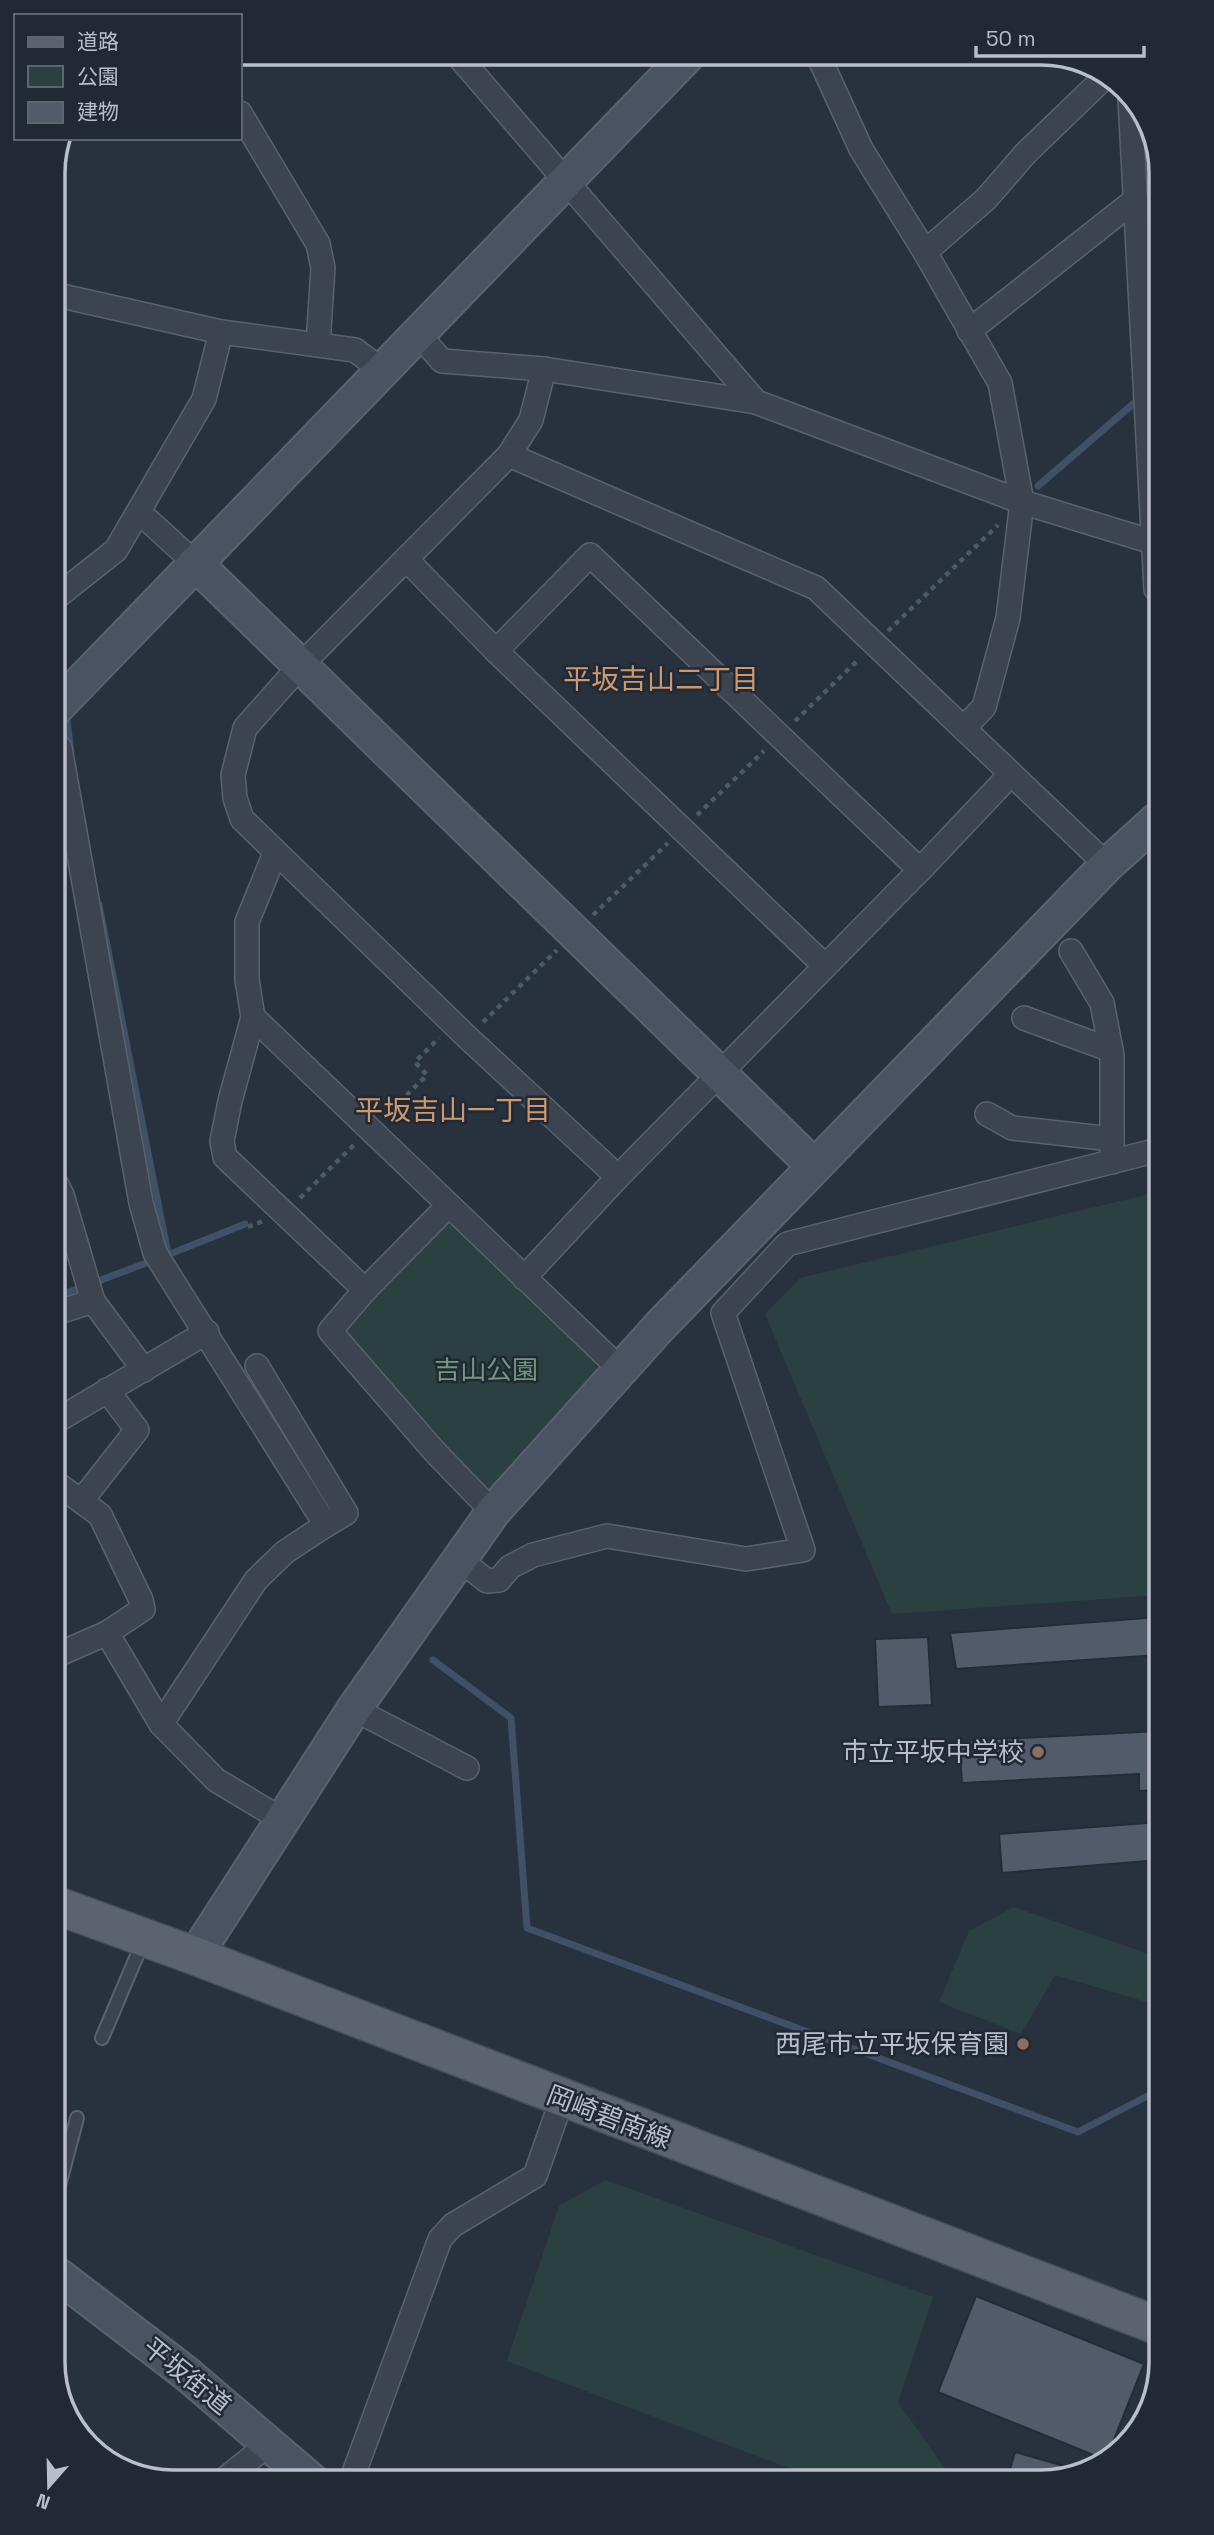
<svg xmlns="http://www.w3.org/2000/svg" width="1214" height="2535" font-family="'Space Grotesk','Noto Sans JP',sans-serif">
<rect width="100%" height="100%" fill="#28323f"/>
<g fill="#2b4041">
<path d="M 1158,1192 L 1159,1595 L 892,1614 L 765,1314 L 800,1278 Z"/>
<path d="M 444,1224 L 456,1225 L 596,1360 L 596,1370 L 491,1493 L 483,1491 L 345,1336 L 344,1328 Z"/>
<path d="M 1014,1907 L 1160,1958 L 1160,2006 L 1055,1975 L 1021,2034 L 939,2002 L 969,1931 Z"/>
<path d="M 605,2180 L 933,2297 L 898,2402 L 949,2474 L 945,2477 L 815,2478 L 507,2361 L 559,2206 Z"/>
</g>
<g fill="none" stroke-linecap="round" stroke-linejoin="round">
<g stroke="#3f5067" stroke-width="7">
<path d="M 1038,486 L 1141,397"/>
<path d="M 66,712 L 71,753"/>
<path d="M 99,905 L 168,1254"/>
<path d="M 165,1256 L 245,1224"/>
<path d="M 56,1297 L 154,1260"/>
<path d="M 433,1660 L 511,1718 L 527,1928 L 1078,2132 L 1161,2089"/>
</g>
</g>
<g fill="#515b6a" stroke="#222b36" stroke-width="2">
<path d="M 1159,1617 L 1159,1655 L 956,1669 L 950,1633 Z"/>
<path d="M 928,1637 L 932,1705 L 878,1707 L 875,1639 Z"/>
<path d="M 1160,1731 L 1160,1790 L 1139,1791 L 1139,1774 L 962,1783 L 959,1741 Z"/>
<path d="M 1160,1822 L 1160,1860 L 1002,1873 L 999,1834 Z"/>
<path d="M 976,2296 L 1144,2364 L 1107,2457 L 1103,2459 L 938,2392 Z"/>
<path d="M 1015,2452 L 1085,2472 L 1080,2476 L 1008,2476 Z"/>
</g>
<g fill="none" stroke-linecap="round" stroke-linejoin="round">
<defs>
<g id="lane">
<path d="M 102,2038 L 144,1939"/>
<path d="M 58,2190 L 77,2118"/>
</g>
<g id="street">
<path d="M 818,55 L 861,149 L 925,252"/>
<path d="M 460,58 L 756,402"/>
<path d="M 1130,99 L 1156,589"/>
<path d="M 240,113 L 318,244 L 323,268 L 318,344"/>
<path d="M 53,294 L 221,332 L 355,350 L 383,371"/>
<path d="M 969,331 L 1135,200"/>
<path d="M 419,335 L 442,361 L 544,369 L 756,402 L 1022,502 L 1156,543"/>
<path d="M 509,455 L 531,420 L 544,369"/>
<path d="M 139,512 L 195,563"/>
<path d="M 406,559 L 509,455 L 816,588 L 1107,865"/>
<path d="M 54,599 L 116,550 L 204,399 L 221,332"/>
<path d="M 496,651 L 590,555 L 920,870 L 618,1177 L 524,1278"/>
<path d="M 964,728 L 984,707 L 1008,618 L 1022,502 L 1000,383 L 925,252 L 986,199 L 1025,154 L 1107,75"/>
<path d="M 54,742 L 60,748 L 141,1203 L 155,1253 L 326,1525 L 285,1552 L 256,1580 L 161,1724"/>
<path d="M 275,853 L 247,922 L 247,980 L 253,1017 L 230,1101 L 222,1141 L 225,1157 L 365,1290"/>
<path d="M 920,870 L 1011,774"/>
<path d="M 1071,951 L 1102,1003 L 1112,1055 L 1112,1162"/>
<path d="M 253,1017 L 619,1368"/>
<path d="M 1024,1018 L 1111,1050"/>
<path d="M 987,1114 L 1012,1128 L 1112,1139"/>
<path d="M 618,1177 L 467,1037 L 242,819 L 235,798 L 233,775 L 245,728 L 300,666 L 406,559 L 496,651 L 825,966"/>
<path d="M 56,1183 L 62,1195 L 93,1301"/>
<path d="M 448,1206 L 365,1290 L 330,1331 L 435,1452 L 493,1512"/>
<path d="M 56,1313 L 93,1301 L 144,1370"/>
<path d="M 257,1366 L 346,1513 L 326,1525"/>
<path d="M 56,1421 L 207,1332"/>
<path d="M 56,1483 L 100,1515 L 141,1600 L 143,1609 L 107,1633"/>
<path d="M 82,1500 L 137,1430 L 107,1390"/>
<path d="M 459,1559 L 487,1581 L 499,1580 L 510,1567 L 533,1555 L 607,1536 L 746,1559 L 803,1550 L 723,1313 L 787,1244 L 1158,1150"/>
<path d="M 57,1655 L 107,1633 L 161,1724 L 216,1780 L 281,1819"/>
<path d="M 354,1709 L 467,1768"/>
<path d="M 351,2481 L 440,2239 L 453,2225 L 535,2176 L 562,2099"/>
<path d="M 221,2482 L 269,2444"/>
</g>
<g id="secondary">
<path d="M 195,563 L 814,1166"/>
<path d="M 54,710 L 687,56"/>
<path d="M 195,1956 L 354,1709 L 493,1512 L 660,1326 L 1107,865 L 1157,820"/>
<path d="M 59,2276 L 187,2374 L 312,2481"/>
</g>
<path id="primary" d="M 58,1906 L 195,1956 L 1161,2327"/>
</defs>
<use href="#lane" stroke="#59626d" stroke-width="16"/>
<use href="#street" stroke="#59626d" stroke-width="26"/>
<use href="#secondary" stroke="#59626d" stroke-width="37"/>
<use href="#primary" stroke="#454d58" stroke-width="40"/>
<g stroke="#4a5d5f" stroke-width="4.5" stroke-dasharray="5 5" stroke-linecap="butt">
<path d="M 888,631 L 998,525"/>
<path d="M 795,721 L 859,659"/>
<path d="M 697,815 L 764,751"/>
<path d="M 593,915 L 668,843"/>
<path d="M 483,1022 L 557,950"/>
<path d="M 385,1116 L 427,1075 L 415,1062 L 439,1038"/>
<path d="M 300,1198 L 356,1143"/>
<path d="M 248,1227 L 263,1221"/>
</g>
<use href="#lane" stroke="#3c444f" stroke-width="12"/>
<use href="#street" stroke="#3c444f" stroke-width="23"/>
<use href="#secondary" stroke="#4a5362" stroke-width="33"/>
<use href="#primary" stroke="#5a636f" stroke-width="37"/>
</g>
<g fill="#8d6e63" stroke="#202934" stroke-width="2.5">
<circle cx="1038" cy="1752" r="7"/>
<circle cx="1023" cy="2044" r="7"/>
</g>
<g text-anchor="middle" stroke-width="5" stroke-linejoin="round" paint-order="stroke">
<g font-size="26" fill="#71997a" stroke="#202934">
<text x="486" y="1379">吉山公園</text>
</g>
<g font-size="26" fill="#b8bfca" stroke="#202934" text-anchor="end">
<text x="1024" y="1761">市立平坂中学校</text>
<text x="1009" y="2053">西尾市立平坂保育園</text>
</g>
<g font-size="26" fill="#b8bfca" stroke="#202934">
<text transform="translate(609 2117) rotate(21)" y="9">岡崎碧南線</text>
<text transform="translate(187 2376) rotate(39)" y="9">平坂街道</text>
</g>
<g font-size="28" fill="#ce986f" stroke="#202934">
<text x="661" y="689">平坂吉山二丁目</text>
<text x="453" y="1120">平坂吉山一丁目</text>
</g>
</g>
<path d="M0 0H1214V2535H0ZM173 65H1041A108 108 0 0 1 1149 173V2362A108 108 0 0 1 1041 2470H173A108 108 0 0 1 65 2362V173A108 108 0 0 1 173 65Z" fill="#202934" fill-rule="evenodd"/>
<path fill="none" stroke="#b8bfca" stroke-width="3.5" d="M173 65H1041A108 108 0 0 1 1149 173V2362A108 108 0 0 1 1041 2470H173A108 108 0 0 1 65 2362V173A108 108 0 0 1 173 65Z"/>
<rect x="14" y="14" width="228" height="126" fill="#202934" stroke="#5d6570" stroke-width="2"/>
<rect x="28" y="37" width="35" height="10" fill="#5a636f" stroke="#5d6570" stroke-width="2"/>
<text x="77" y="49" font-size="21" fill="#b8bfca">道路</text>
<rect x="28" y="66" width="35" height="21" fill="#2b4041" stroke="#5d6570" stroke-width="2"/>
<text x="77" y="84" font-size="21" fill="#b8bfca">公園</text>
<rect x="28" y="102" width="35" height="21" fill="#515b6a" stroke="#5d6570" stroke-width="2"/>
<text x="77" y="119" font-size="21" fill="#b8bfca">建物</text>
<g transform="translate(49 2486) rotate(200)" stroke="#202934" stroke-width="5" paint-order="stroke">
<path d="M0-5L12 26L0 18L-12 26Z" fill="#b8bfca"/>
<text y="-10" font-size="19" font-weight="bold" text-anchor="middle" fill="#b8bfca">N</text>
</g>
<path d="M976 46v10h168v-10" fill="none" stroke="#b8bfca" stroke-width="3.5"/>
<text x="986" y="46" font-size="21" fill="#b8bfca" stroke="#202934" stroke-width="5" paint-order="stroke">50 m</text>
</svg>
